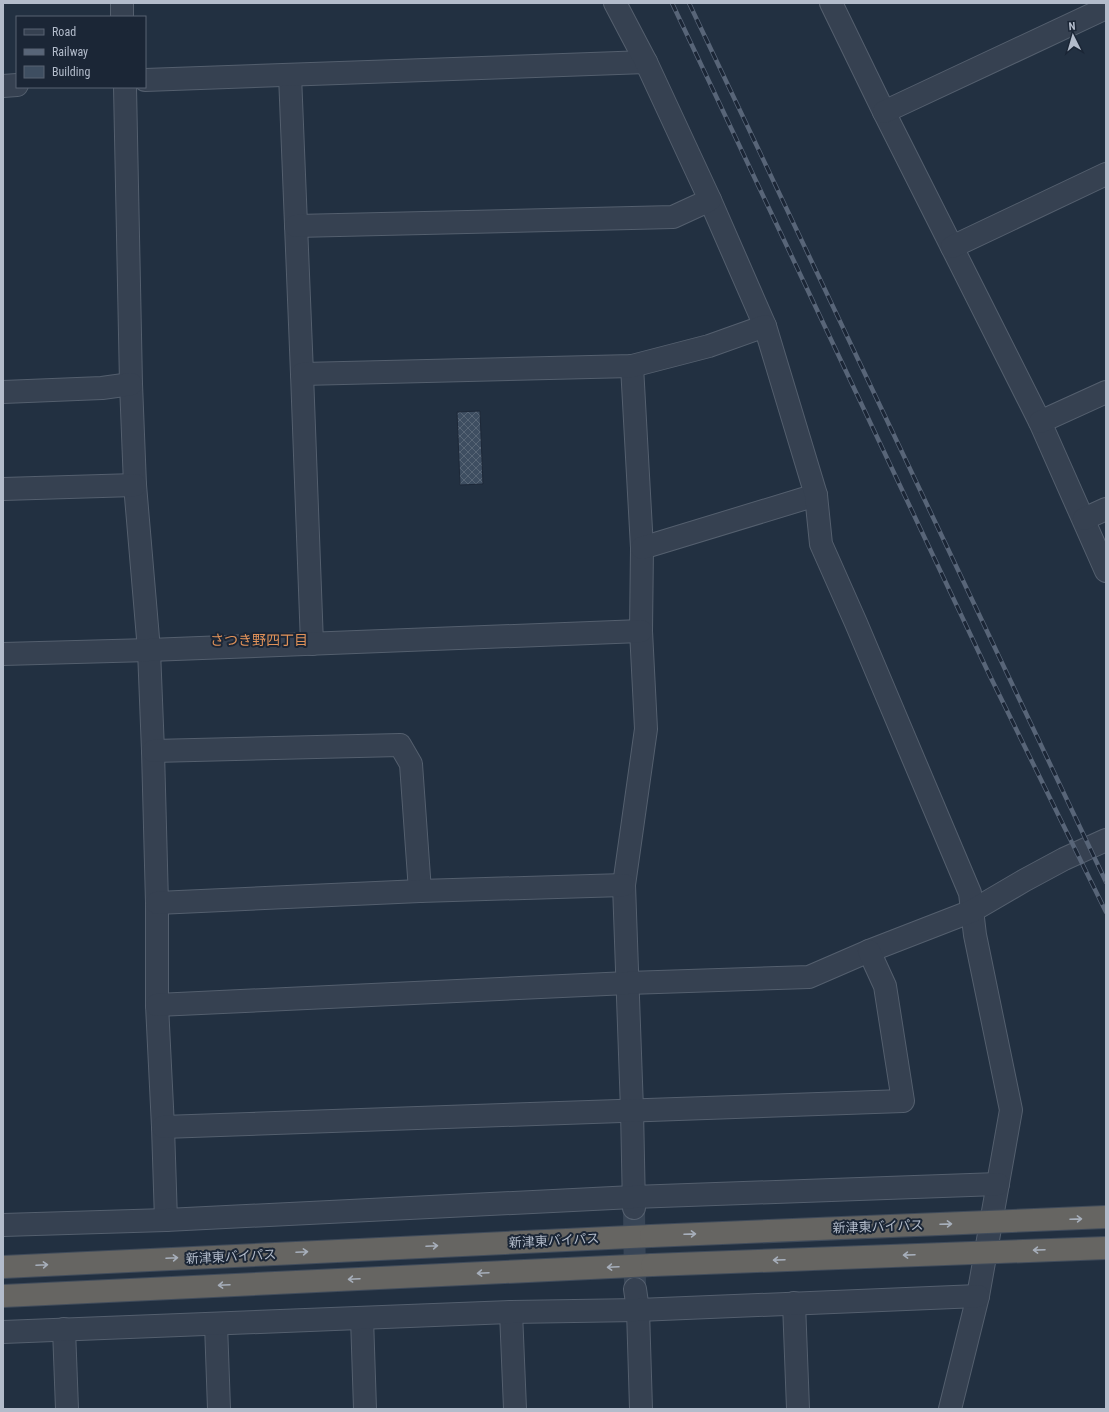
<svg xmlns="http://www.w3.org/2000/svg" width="1109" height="1412" font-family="'Roboto Condensed','Noto Sans JP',sans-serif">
<defs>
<pattern id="building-cross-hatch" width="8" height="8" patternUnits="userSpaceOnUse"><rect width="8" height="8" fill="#3e4e61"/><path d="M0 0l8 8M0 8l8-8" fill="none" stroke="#586676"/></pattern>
</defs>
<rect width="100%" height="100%" fill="#223041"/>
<path fill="url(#building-cross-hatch)" stroke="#1d2838" d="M 480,411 L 483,484 L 460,485 L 457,412 Z"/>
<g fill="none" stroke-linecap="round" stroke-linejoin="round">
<path stroke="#384556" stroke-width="22" stroke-dasharray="22 11" stroke-linecap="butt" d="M 634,1208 L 635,1285"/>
<defs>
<g id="minor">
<path d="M 122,3 L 122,17"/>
<path d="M 831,3 L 884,112 L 1040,422 L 1106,571"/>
<path d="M 290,75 L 302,374"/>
<path d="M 145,80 L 646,62"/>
<path d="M 3,86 L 17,85"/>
<path d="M 125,87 L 131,384 L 135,485 L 149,650 L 153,751 L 157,903 L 157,1005 L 163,1127 L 166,1220"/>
<path d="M 884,112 L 1106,8"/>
<path d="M 710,200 L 765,326"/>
<path d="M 296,226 L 673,217 L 710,200 L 646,62 L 615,3"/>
<path d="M 952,247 L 1106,174"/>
<path d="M 632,366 L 642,548 L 641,631 L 646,729 L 624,885 L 632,1110 L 634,1208"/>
<path d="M 3,392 L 102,388 L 131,384"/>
<path d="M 1040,422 L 1106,392"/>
<path d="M 3,489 L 135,485"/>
<path d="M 1084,519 L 1106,509"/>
<path d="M 642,548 L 816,495"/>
<path d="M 312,644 L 302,374 L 632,366 L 709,346 L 765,326 L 816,495 L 821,544 L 856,623 L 970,893 L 975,935 L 1011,1110 L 978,1296 L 950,1409"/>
<path d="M 3,654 L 149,650 L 641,631"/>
<path d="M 153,751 L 400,745 L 411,764 L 420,891"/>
<path d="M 157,903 L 420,891 L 624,885"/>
<path d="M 157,1005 L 628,983 L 809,977 L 869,951 L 972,911 L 1025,880 L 1064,859 L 1106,840"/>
<path d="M 163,1127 L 903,1101 L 885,986 L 869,951"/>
<path d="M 3,1225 L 166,1220 L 633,1197 L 998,1184"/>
<path d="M 635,1289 L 638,1310 L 641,1409"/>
<path d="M 794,1303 L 798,1409"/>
<path d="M 511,1312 L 515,1409"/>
<path d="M 362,1318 L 365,1409"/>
<path d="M 216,1324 L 219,1409"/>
<path d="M 64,1329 L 67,1409"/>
<path d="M 3,1332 L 511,1312 L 638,1310 L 978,1296"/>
</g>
<g id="trunk">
<path d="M 3,1267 L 651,1236"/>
<path d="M 3,1296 L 652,1265"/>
</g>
</defs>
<use href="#minor" stroke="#545f6e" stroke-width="24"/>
<use href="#trunk" stroke="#414c5b" stroke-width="24"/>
<use href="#minor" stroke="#364151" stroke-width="22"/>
<use href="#trunk" stroke="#666562" stroke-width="22"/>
<defs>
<g id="rail">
<path d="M 672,3 L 990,676 L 1106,912"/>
<path d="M 689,3 L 1106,882"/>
</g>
</defs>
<use href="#rail" stroke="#586578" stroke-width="4.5"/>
<use href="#rail" stroke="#1b2636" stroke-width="3" stroke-dasharray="9" stroke-linecap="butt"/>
<defs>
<g id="trunk-bridge">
<path d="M 651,1236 L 1106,1217"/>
<path d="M 652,1265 L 1106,1248"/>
</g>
</defs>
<use href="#trunk-bridge" stroke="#414c5b" stroke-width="24" stroke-linecap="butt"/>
<use href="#trunk-bridge" stroke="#666562" stroke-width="22"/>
</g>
<defs><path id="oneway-shaft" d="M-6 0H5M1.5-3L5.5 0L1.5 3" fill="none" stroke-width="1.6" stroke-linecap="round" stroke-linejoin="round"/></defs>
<g stroke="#a7afbb">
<use href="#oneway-shaft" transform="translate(1076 1219) rotate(-2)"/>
<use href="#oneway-shaft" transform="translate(946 1224) rotate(-2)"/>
<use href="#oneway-shaft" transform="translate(690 1234) rotate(-2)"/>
<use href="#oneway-shaft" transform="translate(432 1246) rotate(-3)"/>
<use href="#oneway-shaft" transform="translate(1039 1250) rotate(178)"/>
<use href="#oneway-shaft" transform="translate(302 1252) rotate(-3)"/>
<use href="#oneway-shaft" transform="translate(909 1255) rotate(178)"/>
<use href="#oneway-shaft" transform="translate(172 1258) rotate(-3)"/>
<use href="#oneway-shaft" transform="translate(779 1260) rotate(178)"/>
<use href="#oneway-shaft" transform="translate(42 1265) rotate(-3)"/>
<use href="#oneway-shaft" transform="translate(613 1267) rotate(177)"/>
<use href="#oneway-shaft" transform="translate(483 1273) rotate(177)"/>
<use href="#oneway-shaft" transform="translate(354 1279) rotate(177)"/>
<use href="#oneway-shaft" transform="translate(224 1285) rotate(177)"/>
</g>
<g text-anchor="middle" stroke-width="4" stroke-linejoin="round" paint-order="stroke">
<g font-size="13" fill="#b3bccb" stroke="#1b2636">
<text transform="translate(878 1226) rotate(-2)" y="5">新津東バイパス</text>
<text transform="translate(554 1240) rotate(-3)" y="5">新津東バイパス</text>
<text transform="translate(231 1256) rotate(-3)" y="5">新津東バイパス</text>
</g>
<g font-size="14" fill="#e09259" stroke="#1b2636">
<text x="259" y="645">さつき野四丁目</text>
</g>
</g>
<rect width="1109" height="1412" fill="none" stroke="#b3bccb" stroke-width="8"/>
<rect x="16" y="16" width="130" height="72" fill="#1b2636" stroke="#586272"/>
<rect x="24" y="29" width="20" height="6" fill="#364151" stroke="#586272"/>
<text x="52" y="36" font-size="12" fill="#b3bccb">Road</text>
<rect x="24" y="49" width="20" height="6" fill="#586578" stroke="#586272"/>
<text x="52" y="56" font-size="12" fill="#b3bccb">Railway</text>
<rect x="24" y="66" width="20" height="12" fill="#3e4e61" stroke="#586272"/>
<text x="52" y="76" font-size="12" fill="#b3bccb">Building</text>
<g transform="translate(1073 36) rotate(355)" stroke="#1b2636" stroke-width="3" paint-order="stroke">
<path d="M0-3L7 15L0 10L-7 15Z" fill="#b3bccb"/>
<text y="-6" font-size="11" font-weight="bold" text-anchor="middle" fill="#b3bccb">N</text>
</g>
</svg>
